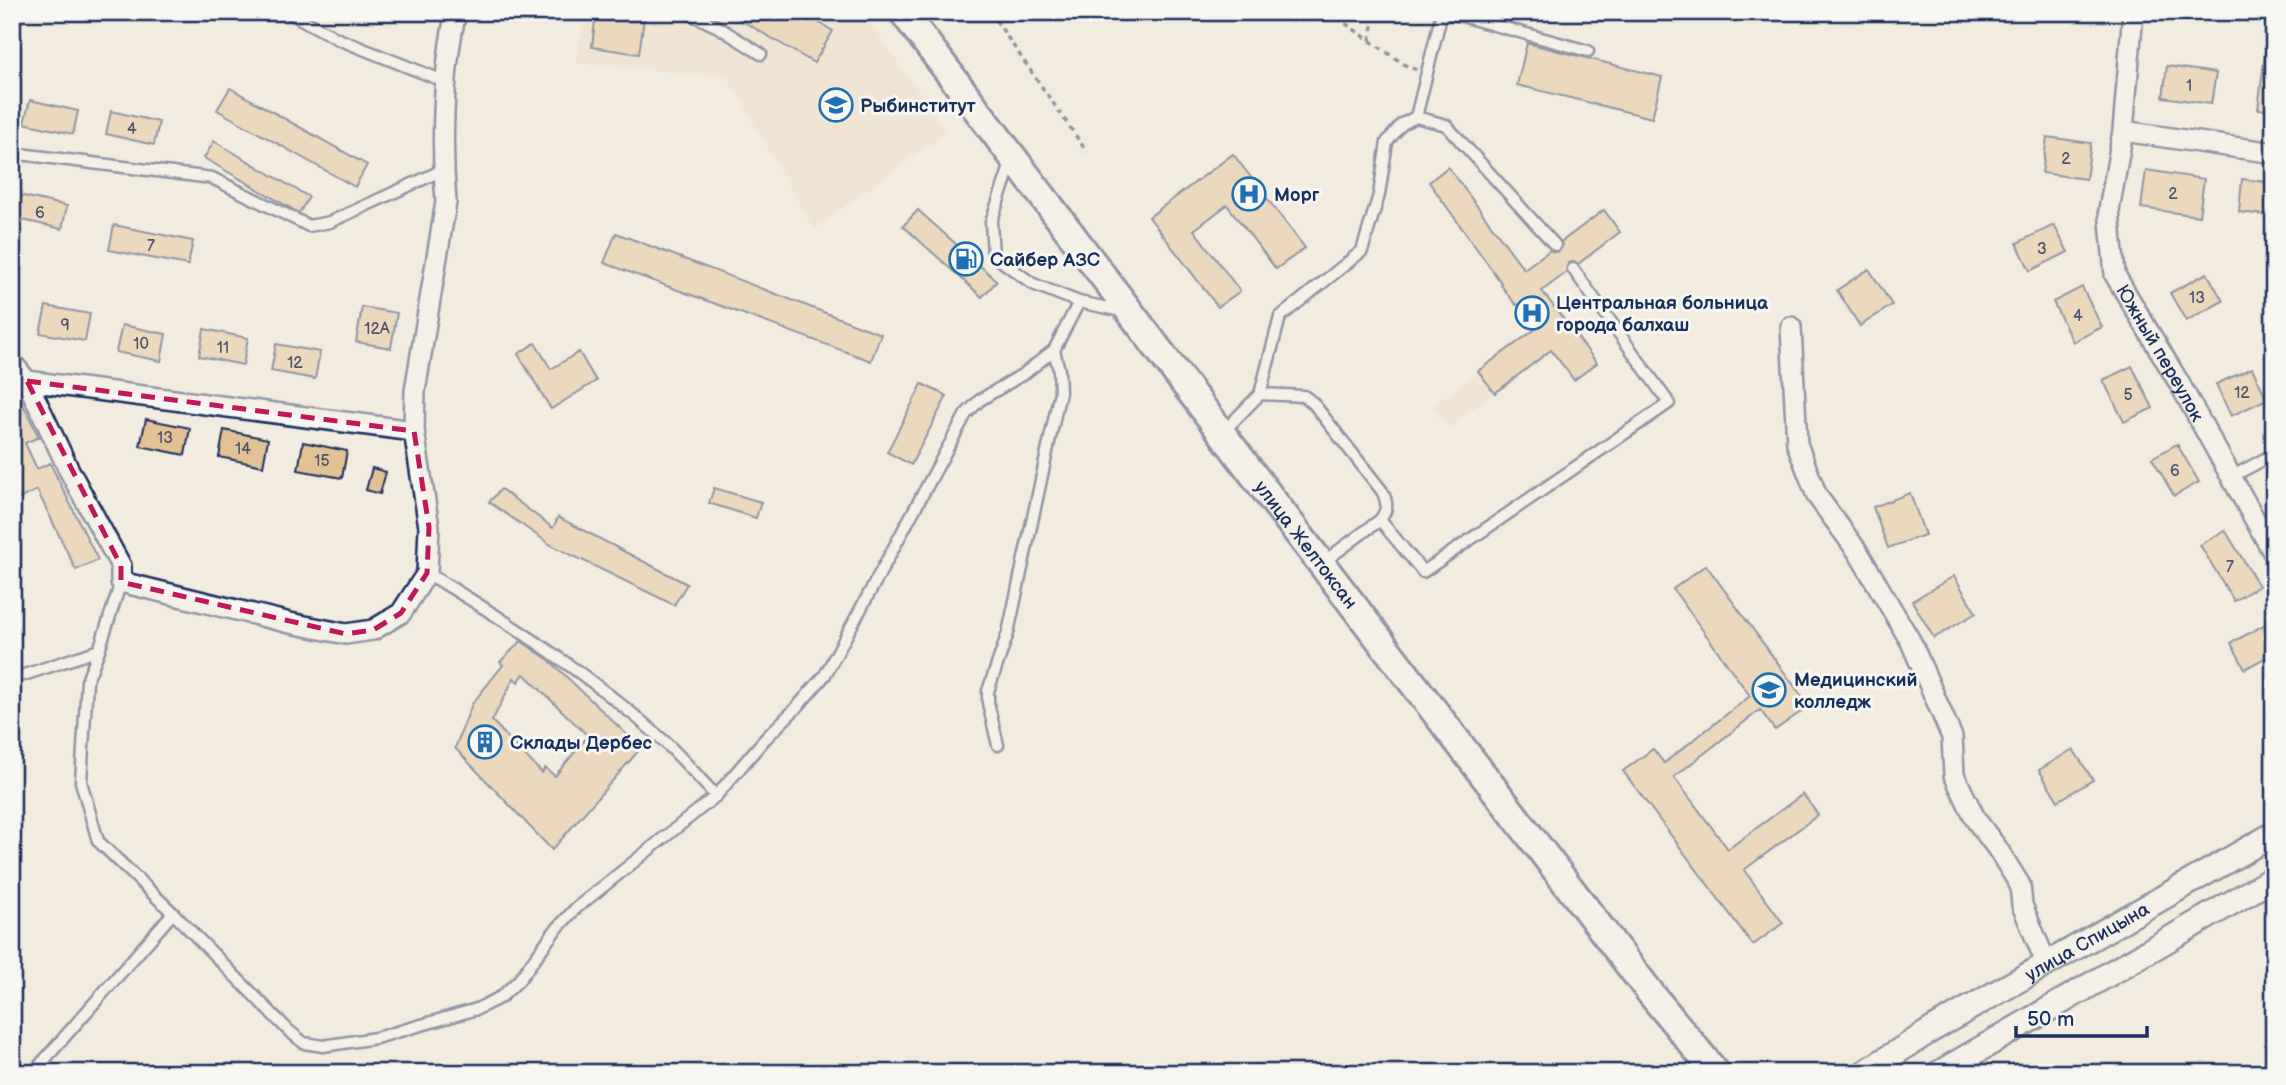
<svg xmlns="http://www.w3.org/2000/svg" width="2286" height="1085" font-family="'Balsamiq Sans',sans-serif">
<rect width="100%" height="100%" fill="#f2ebdf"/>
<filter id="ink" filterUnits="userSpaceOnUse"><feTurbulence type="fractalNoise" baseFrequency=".0143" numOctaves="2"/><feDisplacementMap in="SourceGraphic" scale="14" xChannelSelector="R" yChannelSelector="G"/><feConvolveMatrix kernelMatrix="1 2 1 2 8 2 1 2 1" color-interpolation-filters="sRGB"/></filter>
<g filter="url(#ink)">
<g fill="#eddec8">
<path d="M 584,12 L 863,12 L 947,132 L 814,229 L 727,77 L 577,63 Z"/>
<path d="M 1478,371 L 1494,393 L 1448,428 L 1432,406 Z"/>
</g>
<g fill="#e2c194" stroke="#1b2f5e" stroke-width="2" fill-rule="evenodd">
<path d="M 596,12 L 645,12 L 639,54 L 592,47 Z"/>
<path d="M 727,12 L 802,12 L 833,31 L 814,63 Z"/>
<path d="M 1527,43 L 1662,77 L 1652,118 L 1517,85 Z"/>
<path d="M 2265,54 L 2274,55 L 2274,111 L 2258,109 Z"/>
<path d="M 2167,66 L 2216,73 L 2211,104 L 2163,97 Z"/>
<path d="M 230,88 L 367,165 L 355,187 L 217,110 Z"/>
<path d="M 30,100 L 78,111 L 73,134 L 24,123 Z"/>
<path d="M 111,111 L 159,122 L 154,145 L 106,134 Z"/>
<path d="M 2047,137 L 2091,143 L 2086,179 L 2042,173 Z"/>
<path d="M 214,141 L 309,197 L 299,213 L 204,158 Z"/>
<path d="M 1233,154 L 1305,248 L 1276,269 L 1227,205 L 1194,230 L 1240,291 L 1218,307 L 1149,217 Z"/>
<path d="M 1448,167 L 1524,269 L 1550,250 L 1553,252 L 1559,251 L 1562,247 L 1561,242 L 1604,210 L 1620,232 L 1578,264 L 1573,262 L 1568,263 L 1567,272 L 1542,291 L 1597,363 L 1574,380 L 1551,350 L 1495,393 L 1478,371 L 1537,328 L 1518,304 L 1516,305 L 1509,296 L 1501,285 L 1502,284 L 1429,182 Z"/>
<path d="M 2146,170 L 2204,179 L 2199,216 L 2141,208 Z"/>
<path d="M 2242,179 L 2274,183 L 2274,216 L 2239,212 Z"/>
<path d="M 19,195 L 67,206 L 62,229 L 14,218 Z"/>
<path d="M 918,210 L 997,281 L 982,297 L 903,226 Z"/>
<path d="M 114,225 L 193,241 L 188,265 L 109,250 Z"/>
<path d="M 2054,225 L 2068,252 L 2030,271 L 2017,243 Z"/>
<path d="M 616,233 L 881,334 L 871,361 L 604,263 Z"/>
<path d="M 1869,269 L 1892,305 L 1860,326 L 1837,290 Z"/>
<path d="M 2207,273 L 2223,301 L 2186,321 L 2170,293 Z"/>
<path d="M 2082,287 L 2102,327 L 2073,342 L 2053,302 Z"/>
<path d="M 46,306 L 90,314 L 85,341 L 40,333 Z"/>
<path d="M 362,307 L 397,313 L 391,348 L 356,342 Z"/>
<path d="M 122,325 L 166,334 L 161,361 L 116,352 Z"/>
<path d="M 204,329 L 248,338 L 243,365 L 199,356 Z"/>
<path d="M 535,343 L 551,369 L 579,352 L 596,381 L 551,409 L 518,354 Z"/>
<path d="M 276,344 L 320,352 L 315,379 L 271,371 Z"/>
<path d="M 2132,366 L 2153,408 L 2124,422 L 2103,380 Z"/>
<path d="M 2252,368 L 2267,399 L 2231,416 L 2216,384 Z"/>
<path d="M 12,382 L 39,437 L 25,443 L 37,469 L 50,463 L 98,560 L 76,570 L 37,490 L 19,499 L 12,485 Z"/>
<path d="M 922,384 L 947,396 L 911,465 L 887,452 Z"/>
<path d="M 146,419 L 190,428 L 185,455 L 140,446 Z"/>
<path d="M 224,430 L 268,439 L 263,466 L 219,457 Z"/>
<path d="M 303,442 L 347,451 L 342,478 L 298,470 Z"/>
<path d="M 2177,444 L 2199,482 L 2174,496 L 2152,458 Z"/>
<path d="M 372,468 L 386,472 L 380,494 L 366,490 Z"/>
<path d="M 714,488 L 761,502 L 756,518 L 709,503 Z"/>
<path d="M 501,489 L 553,528 L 558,517 L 687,584 L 674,605 L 551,545 L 489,502 Z"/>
<path d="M 1910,493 L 1925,535 L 1888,548 L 1873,507 Z"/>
<path d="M 2225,530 L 2259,586 L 2234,601 L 2200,545 Z"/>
<path d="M 1706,565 L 1809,706 L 1775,730 L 1760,710 L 1674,777 L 1728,849 L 1803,794 L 1818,815 L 1744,870 L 1783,923 L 1753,945 L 1623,771 L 1653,749 L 1664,763 L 1750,696 L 1673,589 Z"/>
<path d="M 1954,576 L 1976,613 L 1934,638 L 1912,601 Z"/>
<path d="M 2269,622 L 2274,631 L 2274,653 L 2245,669 L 2231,643 Z"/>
<path d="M 521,641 L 549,660 L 641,748 L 552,850 L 455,748 L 472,704 L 503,665 L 500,662 ZM 524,674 L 588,736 L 555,776 L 545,768 L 542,773 L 492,721 L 514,678 L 518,682 Z"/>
<path d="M 2073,749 L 2093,780 L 2058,801 L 2039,770 Z"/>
</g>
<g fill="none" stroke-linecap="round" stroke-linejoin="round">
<defs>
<g id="service">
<path d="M 288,12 L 338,39 L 446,82"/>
<path d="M 686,12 L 718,27 L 761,54"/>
<path d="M 1447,12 L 1588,51"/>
<path d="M 1416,117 L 1442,12"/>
<path d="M 12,153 L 212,178 L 309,226 L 330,222 L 443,170"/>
<path d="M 1012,161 L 991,222 L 993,255 L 1033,284 L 1079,302 L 1122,311"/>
<path d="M 1260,394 L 1304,396 L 1313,403 L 1382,491 C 1388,503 1388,509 1380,520"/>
<path d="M 1224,431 L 1260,394 L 1280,317 L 1362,251 L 1379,195 L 1387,142 L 1402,124 L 1416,117 L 1446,125 L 1555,245"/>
<path d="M 2231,477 L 2274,454"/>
<path d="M 1322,563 L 1380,520 L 1423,572 L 1669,403 L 1573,269"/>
<path d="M 427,573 C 510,623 592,676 664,741 C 682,758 699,778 716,796"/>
<path d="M 12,679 L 99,650 L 121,582"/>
<path d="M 998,745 L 988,703 L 988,691 L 1008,633 L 1060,392 L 1059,370 L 1054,350"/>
<path d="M 173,913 L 289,1031 L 304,1043 L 323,1046 L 376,1038 L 477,1009 L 501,997 L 519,980 L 554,932 L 575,909 L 716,796 L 764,740 L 798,706 L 825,675 L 966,414 L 980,400 L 1025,373 L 1054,350 L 1079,302"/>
<path d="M 33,1073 L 173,913 L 98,841 L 81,782 L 87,681 L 99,650"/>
</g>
<g id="minor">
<path id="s1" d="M 2133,12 L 2123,131 L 2109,210 L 2115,275 L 2178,381 L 2274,554"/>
<path d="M 2123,131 L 2274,153"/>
<path d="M 1791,327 L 1797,444 L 1817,496 L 1858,552 L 1911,642 L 1952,737 L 1954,775 L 1976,820 L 1997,848 L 2020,885 L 2022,905 L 2047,965"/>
<path d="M 12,363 L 27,381 L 69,470 L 121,566 L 121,582 L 290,623 L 346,634 L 373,630 L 401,613 L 427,573 L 429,527 L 414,431 L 415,391 L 446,202 C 441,144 443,68 456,12"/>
<path d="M 27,381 L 414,431"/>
</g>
<g id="tertiary">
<path id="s2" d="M 1864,1073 L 1933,1029 L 2274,834"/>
<path d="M 1939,1073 L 2274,878"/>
</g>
<g id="secondary">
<path id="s3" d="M 903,12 L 1274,502 L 1652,995 L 1716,1073"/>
</g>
</defs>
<use href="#service" stroke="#1b2f5e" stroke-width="15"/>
<use href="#minor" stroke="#1b2f5e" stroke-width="24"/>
<use href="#tertiary" stroke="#1b2f5e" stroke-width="28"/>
<use href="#secondary" stroke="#1b2f5e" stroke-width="32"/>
<g stroke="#1b2f5e" stroke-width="3.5" stroke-dasharray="5 5" stroke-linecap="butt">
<path d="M 990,12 L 1087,152"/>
<path d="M 1329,12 L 1405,65 L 1417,70"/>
<path d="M 1370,40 L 1376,12"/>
</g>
<use href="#service" stroke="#f6f6f2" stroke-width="10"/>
<use href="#minor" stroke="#f6f6f2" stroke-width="19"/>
<use href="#tertiary" stroke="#f6f6f2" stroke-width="23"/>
<use href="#secondary" stroke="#f6f6f2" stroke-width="26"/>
</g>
</g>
<path d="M0 0H2286V1085H0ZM 27,381 L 414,431 L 429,527 L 427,573 L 401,613 L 373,630 L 346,634 L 121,582 L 121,566 Z" fill="#f2ebdf" fill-opacity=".55" fill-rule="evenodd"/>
<path fill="none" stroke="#c2185b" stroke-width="5" stroke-dasharray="14 9" stroke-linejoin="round" d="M 27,381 L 414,431 L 429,527 L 427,573 L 401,613 L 373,630 L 346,634 L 121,582 L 121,566 Z"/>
<defs>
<symbol id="university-ring" viewBox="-11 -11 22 22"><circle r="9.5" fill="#f6f6f2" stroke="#1f6fb2" stroke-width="1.5"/><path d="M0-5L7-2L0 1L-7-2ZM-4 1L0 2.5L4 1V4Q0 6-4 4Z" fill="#1f6fb2"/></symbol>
<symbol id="hospital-ring" viewBox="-11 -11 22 22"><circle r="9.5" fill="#f6f6f2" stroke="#1f6fb2" stroke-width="1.5"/><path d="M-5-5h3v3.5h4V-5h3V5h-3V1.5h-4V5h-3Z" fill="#1f6fb2"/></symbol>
<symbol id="fuel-ring" viewBox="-11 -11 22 22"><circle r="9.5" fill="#f6f6f2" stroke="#1f6fb2" stroke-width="1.5"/><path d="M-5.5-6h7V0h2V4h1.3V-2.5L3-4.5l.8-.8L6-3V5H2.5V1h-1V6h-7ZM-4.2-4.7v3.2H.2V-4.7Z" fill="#1f6fb2"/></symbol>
<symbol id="building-ring" viewBox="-11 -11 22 22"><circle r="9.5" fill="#f6f6f2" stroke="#1f6fb2" stroke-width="1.5"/><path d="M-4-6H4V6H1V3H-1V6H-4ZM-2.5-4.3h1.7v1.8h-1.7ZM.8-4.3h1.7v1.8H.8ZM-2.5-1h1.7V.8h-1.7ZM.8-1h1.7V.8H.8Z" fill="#1f6fb2"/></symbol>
</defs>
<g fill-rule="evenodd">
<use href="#university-ring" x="817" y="86" width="38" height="38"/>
<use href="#hospital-ring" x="1230" y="175" width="38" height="38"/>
<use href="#fuel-ring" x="947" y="240" width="38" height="38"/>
<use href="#hospital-ring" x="1513" y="294" width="38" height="38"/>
<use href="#university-ring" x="1750" y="671" width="38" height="38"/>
<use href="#building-ring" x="466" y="723" width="38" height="38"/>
</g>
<g text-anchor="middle" stroke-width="6" stroke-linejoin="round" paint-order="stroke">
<g font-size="16" fill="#4d546c">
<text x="2189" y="91">1</text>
<text x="132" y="134">4</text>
<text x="2066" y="164">2</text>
<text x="2173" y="199">2</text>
<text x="40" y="218">6</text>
<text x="151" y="251">7</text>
<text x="2042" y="254">3</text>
<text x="2197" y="303">13</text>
<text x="2078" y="321">4</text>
<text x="65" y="330">9</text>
<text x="377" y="334">12А</text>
<text x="141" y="349">10</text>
<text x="223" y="353">11</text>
<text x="295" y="368">12</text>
<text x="2242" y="398">12</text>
<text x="2128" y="400">5</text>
<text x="165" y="443">13</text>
<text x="243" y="454">14</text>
<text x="322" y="466">15</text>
<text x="2175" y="476">6</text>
<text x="2230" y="572">7</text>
</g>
<g font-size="19" font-weight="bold" fill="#1b2f5e" stroke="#f6f6f2" text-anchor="start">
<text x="860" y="112">Рыбинститут</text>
<text x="1274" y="201">Морг</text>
<text x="990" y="266">Сайбер АЗС</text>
<text x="1556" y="309">Центральная больница<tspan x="1556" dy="22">города балхаш</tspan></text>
<text x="1794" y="686">Медицинский<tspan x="1794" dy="22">колледж</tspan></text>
<text x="510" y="749">Склады Дербес</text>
</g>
<g font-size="19" fill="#1b2f5e" stroke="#f6f6f2">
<text dy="7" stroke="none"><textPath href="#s1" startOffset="355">Южный переулок</textPath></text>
<text dy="7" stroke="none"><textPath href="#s3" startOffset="668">улица Желтоксан</textPath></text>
<text dy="7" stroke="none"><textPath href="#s2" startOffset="259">улица Спицына</textPath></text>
</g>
</g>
<rect width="2286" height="1085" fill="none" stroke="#f6f6f2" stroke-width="42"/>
<rect x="21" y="21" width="2244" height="1043" fill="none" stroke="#1b2f5e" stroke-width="2.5" filter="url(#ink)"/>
<path d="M2016 1026v10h131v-10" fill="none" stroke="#1b2f5e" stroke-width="3.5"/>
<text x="2027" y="1026" font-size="21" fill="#1b2f5e" stroke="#f6f6f2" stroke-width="5" paint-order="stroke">50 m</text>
</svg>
